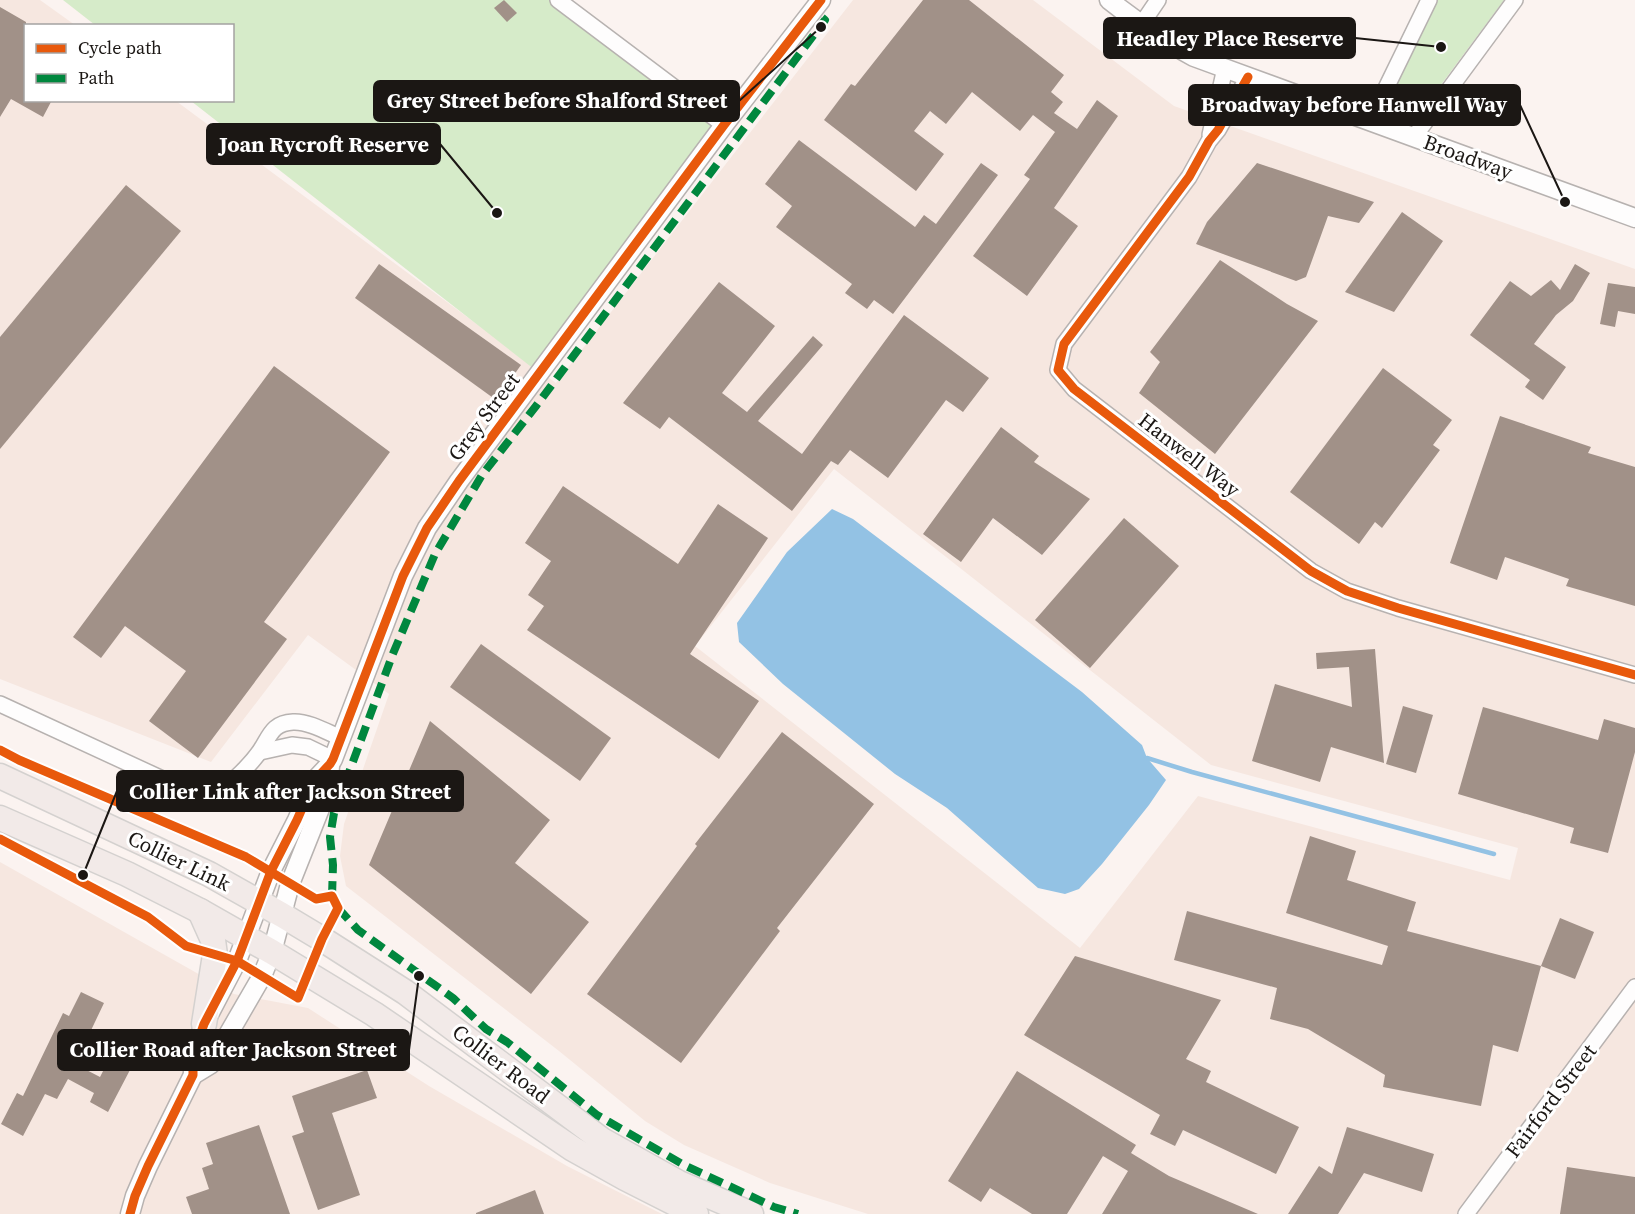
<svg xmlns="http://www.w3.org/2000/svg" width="1635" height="1214" font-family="'Source Serif 4',serif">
<rect width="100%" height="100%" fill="#fbf3f0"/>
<g fill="#f6e7e0" fill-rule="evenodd">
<path d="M 0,0 L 40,0 L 75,25 L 26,26 L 26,100 L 176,101 L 556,383 L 853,0 L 1033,0 L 1174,106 L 1635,269 L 1635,1214 L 868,1214 L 770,1183 L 684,1145 L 645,1121 L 559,1051 L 346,886 L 340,856 L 344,824 L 389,694 L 308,635 L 211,762 L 0,679 ZM 834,469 L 1211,765 L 1518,848 L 1510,880 L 1198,796 L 1080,948 L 695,646 Z"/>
<path d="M 0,862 L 234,994 L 308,1008 L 429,1086 L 567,1166 L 662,1214 L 0,1214 Z"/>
</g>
<g fill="#d6ebc9">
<path d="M 63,0 L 558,0 L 724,125 L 539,373 L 191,101 L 232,100 L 232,26 L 95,25 Z"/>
<path d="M 1437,0 L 1504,0 L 1420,113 C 1410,121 1391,120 1390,104 C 1390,101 1391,98 1391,94 Z"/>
</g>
<path fill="#93c2e4" d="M 832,509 L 853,519 L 1082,692 L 1142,745 L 1147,758 L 1166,780 L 1149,805 L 1102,864 L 1079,889 L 1065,894 L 1038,888 L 947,808 L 895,774 L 783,684 L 739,642 L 737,623 L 787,552 Z"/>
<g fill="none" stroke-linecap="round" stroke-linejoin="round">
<path stroke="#93c2e4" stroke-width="4.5" d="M 1147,758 L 1192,772 L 1494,854"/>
</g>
<g fill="#a19188">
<path d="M 504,0 L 517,13 L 507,22 L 494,8 Z"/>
<path d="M 923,0 L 969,0 L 1064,75 L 1051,92 L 1063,102 L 1054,113 L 1077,129 L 1097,100 L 1118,116 L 1054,208 L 1078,226 L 1027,296 L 973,256 L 1030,179 L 1024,175 L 1055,132 L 1033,115 L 1020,131 L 972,92 L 946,124 L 930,111 L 914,131 L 944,154 L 916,191 L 824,120 L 851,84 L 855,86 Z"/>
<path d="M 0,7 L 26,22 L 26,100 L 52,100 L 43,117 L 11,99 L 0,117 Z"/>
<path d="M 799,140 L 915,227 L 924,215 L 936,224 L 981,163 L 998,175 L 893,314 L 874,300 L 867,309 L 845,293 L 852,284 L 776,227 L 792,206 L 765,184 Z"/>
<path d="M 1257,163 L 1374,202 L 1359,223 L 1328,216 L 1306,277 L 1296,281 L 1196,244 L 1207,222 Z"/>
<path d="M 126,185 L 181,231 L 0,449 L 0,337 Z"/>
<path d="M 1402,212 L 1443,241 L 1394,312 L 1345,292 Z"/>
<path d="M 1220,260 L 1287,304 L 1318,321 L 1215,454 L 1139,393 L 1160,362 L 1150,352 Z"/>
<path d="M 379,264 L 521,365 L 496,400 L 355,298 Z"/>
<path d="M 1575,264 L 1590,273 L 1573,301 L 1556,315 L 1534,344 L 1566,367 L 1543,400 L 1525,387 L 1530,380 L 1470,335 L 1510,281 L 1531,296 L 1551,280 L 1560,290 Z"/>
<path d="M 719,282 L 775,326 L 722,393 L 747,412 L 813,336 L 823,345 L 758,421 L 802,454 L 904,315 L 989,378 L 963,412 L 946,400 L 888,478 L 850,450 L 838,465 L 831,461 L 792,511 L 669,417 L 660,429 L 623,403 Z"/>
<path d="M 1608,283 L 1635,287 L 1635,314 L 1618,311 L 1615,327 L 1600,324 Z"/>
<path d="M 274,366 L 390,452 L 264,622 L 287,639 L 198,758 L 149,721 L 186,671 L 125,626 L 101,658 L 73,637 Z"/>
<path d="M 1383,368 L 1452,420 L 1433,445 L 1440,450 L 1382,528 L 1375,522 L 1359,544 L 1290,492 Z"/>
<path d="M 1500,416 L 1591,447 L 1588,453 L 1635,467 L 1635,606 L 1566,586 L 1569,579 L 1505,557 L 1497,580 L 1450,563 Z"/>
<path d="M 1001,427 L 1039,456 L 1034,462 L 1090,499 L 1042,555 L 993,518 L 961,562 L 923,534 Z"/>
<path d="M 563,486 L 678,564 L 718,504 L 768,538 L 690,654 L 759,701 L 719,759 L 527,630 L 544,606 L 528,595 L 551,561 L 525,543 Z"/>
<path d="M 1124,518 L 1179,566 L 1090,668 L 1035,620 Z"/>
<path d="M 481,644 L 611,738 L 580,781 L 450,687 Z"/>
<path d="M 1375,649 L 1384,763 L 1331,747 L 1320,782 L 1252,761 L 1275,684 L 1352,707 L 1349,667 L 1317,669 L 1316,653 Z"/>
<path d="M 1403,706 L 1433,715 L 1416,773 L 1386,764 Z"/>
<path d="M 1483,707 L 1598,740 L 1604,719 L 1635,728 L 1635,752 L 1608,853 L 1570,843 L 1574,828 L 1458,794 Z"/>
<path d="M 430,721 L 550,820 L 515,863 L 589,922 L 531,994 L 369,865 Z"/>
<path d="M 782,732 L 874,804 L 777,928 L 780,931 L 681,1063 L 587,994 L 697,846 L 695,844 Z"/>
<path d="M 1310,836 L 1356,851 L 1347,880 L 1416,902 L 1407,931 L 1541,966 L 1518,1052 L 1493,1045 L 1481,1106 L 1383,1087 L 1385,1075 L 1308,1029 L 1270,1019 L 1277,988 L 1174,960 L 1187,911 L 1382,965 L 1388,946 L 1286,913 Z"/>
<path d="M 1560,918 L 1594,932 L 1575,979 L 1541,966 Z"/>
<path d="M 1075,956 L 1221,1000 L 1186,1059 L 1211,1071 L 1206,1082 L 1299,1127 L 1276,1174 L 1183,1130 L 1175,1146 L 1150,1134 L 1160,1115 L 1024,1035 Z"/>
<path d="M 81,992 L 104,1003 L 75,1064 L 100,1077 L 121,1036 L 142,1047 L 108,1112 L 90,1102 L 94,1093 L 68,1079 L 57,1099 L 45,1094 L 23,1136 L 1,1124 L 17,1093 L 23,1096 L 63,1013 L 69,1016 Z"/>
<path d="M 367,1070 L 377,1098 L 332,1113 L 360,1195 L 318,1210 L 292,1136 L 304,1132 L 292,1096 Z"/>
<path d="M 1017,1071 L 1136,1145 L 1131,1153 L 1169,1176 L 1258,1214 L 1102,1214 L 1128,1171 L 1103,1156 L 1067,1214 L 1032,1214 L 990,1188 L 981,1202 L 948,1181 Z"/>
<path d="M 259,1125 L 290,1214 L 192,1214 L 186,1197 L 209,1189 L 202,1168 L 213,1164 L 206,1143 Z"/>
<path d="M 1347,1127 L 1434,1154 L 1422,1192 L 1364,1173 L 1338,1214 L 1288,1214 L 1319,1166 L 1332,1174 Z"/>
<path d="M 1567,1167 L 1635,1177 L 1635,1214 L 1560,1214 Z"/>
<path d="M 535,1190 L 544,1214 L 476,1214 L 476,1213 Z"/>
</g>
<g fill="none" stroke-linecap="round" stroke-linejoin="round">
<defs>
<g id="minor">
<path d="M 558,0 L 724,125"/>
<path d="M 1141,25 L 1158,0"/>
<path d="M 1248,77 L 1218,130 L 1209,141 L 1189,177 L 1064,344 L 1058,370 L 1074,389 L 1311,571 L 1347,591 L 1398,608 L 1635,675"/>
<path d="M 1370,121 L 1429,0"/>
<path d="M 1210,135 L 1225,68"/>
<path d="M 1414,137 L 1515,0"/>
<path d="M 0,704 L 184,789 C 195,790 209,792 220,788 C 232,785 253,761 260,751 C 270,736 272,723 293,722 C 308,721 327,732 341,738"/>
<path d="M 260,752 L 292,745 L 308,747 L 333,759"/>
<path d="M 1466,1214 L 1635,987"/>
</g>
<g id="tertiary">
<path d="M 1109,0 C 1137,22 1164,41 1194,57 L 1635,218"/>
<path d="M 193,1075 L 211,1064 L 262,976 L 272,952 L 290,884 L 329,786 L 330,764"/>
<path d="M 130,1214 L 135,1196 L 148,1166 L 193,1075 L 193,1055 L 204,1024 L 237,961 L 271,871 L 297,820 L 314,781 L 330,764 L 333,759 L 403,576 L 427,528 L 459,481 L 724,125 L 821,0"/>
</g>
<g id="primary">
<path d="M 0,776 L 209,874 L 282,915 L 322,939 L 405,992 L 602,1140 L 679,1183 L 751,1214"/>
<path d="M 0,818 L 127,874 L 200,911 L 272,952 L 374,1014 L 573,1149 L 625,1178 L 696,1214"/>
<path d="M 200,911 L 213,940 L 215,955 L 204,1024"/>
</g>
</defs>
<use href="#minor" stroke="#b7b2b0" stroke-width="18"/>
<use href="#tertiary" stroke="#b7b2b0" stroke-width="21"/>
<use href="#primary" stroke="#d4d1cf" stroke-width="27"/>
<use href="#minor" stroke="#fefdfd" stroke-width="15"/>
<use href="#tertiary" stroke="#fefdfd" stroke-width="18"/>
<use href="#primary" stroke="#f2eae8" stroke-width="24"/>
<g stroke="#00873e" stroke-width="8" stroke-dasharray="15 8" stroke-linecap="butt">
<path d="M 332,896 L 333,865 L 330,837 L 334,813 L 392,656 L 435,554 L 482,475 L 536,406 L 825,20 L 813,10"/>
<path d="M 338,908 L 358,930 L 453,998 L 486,1029 L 507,1042 L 597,1115 L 684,1165 L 774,1207 L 798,1214"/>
</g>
<defs>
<g id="cycleway">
<path d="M 1248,77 L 1218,130 L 1209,141 L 1189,177 L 1064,344 L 1058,370 L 1074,389 L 1311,571 L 1347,591 L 1398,608 L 1635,675"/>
<path d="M 0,750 L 19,760 L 246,857 L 316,899 L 332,896 L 338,908 L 322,939 L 298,998 L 237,961 L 186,946 L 148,917 L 0,839"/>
<path d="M 130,1214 L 135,1196 L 148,1166 L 193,1075 L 193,1055 L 204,1024 L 237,961 L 271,871 L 297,820 L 314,781 L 330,764 L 333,759 L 403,576 L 427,528 L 459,481 L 724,125 L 821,0"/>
</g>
</defs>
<use href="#cycleway" stroke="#fff" stroke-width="13"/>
<use href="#cycleway" stroke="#e8590c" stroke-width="9"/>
</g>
<g text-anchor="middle" stroke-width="6" stroke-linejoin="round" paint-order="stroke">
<g font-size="21" fill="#1b1714" stroke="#fff">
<text transform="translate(1468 157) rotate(20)" y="7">Broadway</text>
<text transform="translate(484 417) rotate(-53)" y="7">Grey Street</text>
<text transform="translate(1189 455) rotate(38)" y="7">Hanwell Way</text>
<text transform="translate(179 861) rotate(26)" y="7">Collier Link</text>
<text transform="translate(501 1064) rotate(37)" y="7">Collier Road</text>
<text transform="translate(1551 1101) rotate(-53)" y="7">Fairford Street</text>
</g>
</g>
<path fill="none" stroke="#1b1714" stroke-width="2" d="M1441 47L1355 38M821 27L739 101M1565 202L1520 105M497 213L440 144M83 875L117 791M419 976L409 1050"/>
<g fill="#1b1714" stroke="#fff" stroke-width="2">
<circle cx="1441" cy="47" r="6"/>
<circle cx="821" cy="27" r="6"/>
<circle cx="1565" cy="202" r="6"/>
<circle cx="497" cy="213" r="6"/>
<circle cx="83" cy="875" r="6"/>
<circle cx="419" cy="976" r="6"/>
</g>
<g fill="#1b1714" stroke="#1b1714" stroke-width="2">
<rect x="1104" y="18" width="251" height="40" rx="6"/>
<rect x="374" y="81" width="365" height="40" rx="6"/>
<rect x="1189" y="85" width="331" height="40" rx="6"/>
<rect x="207" y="124" width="233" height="40" rx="6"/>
<rect x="117" y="771" width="346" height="40" rx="6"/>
<rect x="58" y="1030" width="351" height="40" rx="6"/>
</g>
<g font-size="22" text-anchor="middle" font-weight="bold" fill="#fff">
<text x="1230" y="46">Headley Place Reserve</text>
<text x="557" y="108">Grey Street before Shalford Street</text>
<text x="1354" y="112">Broadway before Hanwell Way</text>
<text x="324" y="152">Joan Rycroft Reserve</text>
<text x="290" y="799">Collier Link after Jackson Street</text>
<text x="233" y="1057">Collier Road after Jackson Street</text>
</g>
<rect x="24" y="24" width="210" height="78" fill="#ffffff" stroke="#a4a2a1" stroke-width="1.5"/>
<rect x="36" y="44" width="30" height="9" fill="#e8590c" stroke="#a4a2a1" stroke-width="1.5"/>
<text x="78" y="54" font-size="18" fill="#1b1714">Cycle path</text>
<rect x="36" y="74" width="30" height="9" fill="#00873e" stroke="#a4a2a1" stroke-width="1.5"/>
<text x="78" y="84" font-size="18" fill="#1b1714">Path</text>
</svg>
